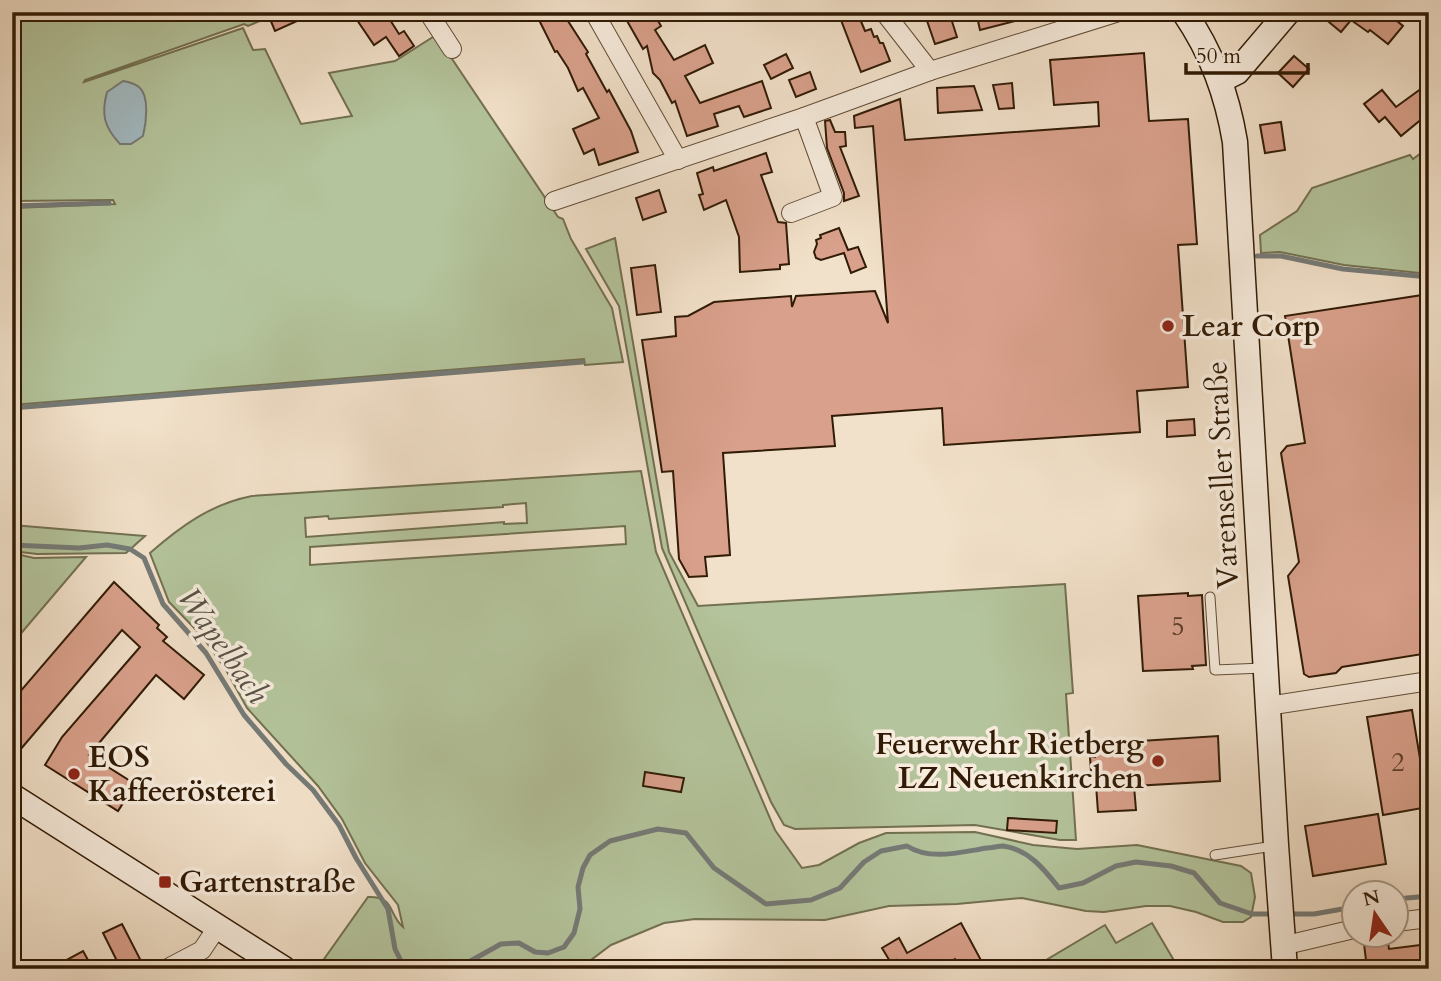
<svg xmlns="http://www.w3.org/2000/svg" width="1441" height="981" font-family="Cardo,serif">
<rect width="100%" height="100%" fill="#f2e1ca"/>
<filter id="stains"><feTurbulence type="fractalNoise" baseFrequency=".00286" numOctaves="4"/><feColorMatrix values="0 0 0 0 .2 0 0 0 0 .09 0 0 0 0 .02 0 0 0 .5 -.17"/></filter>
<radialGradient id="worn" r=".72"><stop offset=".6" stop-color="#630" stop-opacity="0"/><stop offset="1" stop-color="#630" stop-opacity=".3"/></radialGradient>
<g fill="#b4c49c" stroke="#727051" stroke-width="2" fill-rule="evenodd">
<path d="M 12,12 L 281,12 L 248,26 L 244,24 L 85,80 L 84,82 L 243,28 L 253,50 L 265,49 L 301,124 L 352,116 L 329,73 L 395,61 L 436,35 L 558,217 L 563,219 L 571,239 L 612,308 L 623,362 L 585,365 L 584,359 L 12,405 L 12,208 L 115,204 L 113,200 L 12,201 Z"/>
<path d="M 1429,147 L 1429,274 L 1344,265 L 1280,252 L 1261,253 L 1260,235 L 1297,211 L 1312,188 L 1410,155 L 1413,159 Z"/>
<path d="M 615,238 L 669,552 L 698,606 L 1065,584 L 1073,693 L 1066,694 L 1076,840 L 1060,840 L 975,825 L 795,829 L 784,825 L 771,802 L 662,548 L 619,306 L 586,249 Z"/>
<path d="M 641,471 L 656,552 L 775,830 L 802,868 L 819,865 L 859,843 L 886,833 L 975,832 L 1033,845 L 1077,849 L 1137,845 L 1241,866 L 1251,873 L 1255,897 L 1251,917 L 1243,922 L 1223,922 L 1196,912 L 1170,906 L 1146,906 L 1104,912 L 1086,911 L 1022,898 L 957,904 L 889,906 L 825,920 L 695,919 L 664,923 L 611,945 L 579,969 L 317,969 L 368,897 C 395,896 388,914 403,927 L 398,905 L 365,863 L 342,819 L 318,786 L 247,708 L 226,670 L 202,636 L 169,602 L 150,553 C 181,526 211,504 252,496 ZM 526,503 L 527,523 L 504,524 L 504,522 L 306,537 L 305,518 L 328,516 L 329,519 L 503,507 L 503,505 ZM 625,526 L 626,544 L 310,565 L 310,547 Z"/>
<path d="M 12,525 L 145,536 L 126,553 L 37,554 L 12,551 Z"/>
<path d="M 12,553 L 34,558 L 86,557 L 12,644 Z"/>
<path d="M 1152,923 L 1179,969 L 1031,969 L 1105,925 L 1116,943 Z"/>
</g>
<path fill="#a2bac2" stroke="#757a77" stroke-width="2" d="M 123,81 C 129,82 134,83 139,87 C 150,96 146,124 143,136 L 131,144 L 120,144 C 104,127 101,114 107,92 Z"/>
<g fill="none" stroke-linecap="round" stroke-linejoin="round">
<g stroke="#757a77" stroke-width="5">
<path d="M 12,206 L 109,203"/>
<path d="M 1257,256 L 1281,256 L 1343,269 L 1429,277"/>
<path d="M 12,408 L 583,362"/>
<path d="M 12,545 L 79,548 L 107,545 L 130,549 L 144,558 L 163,604 L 206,653 L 244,715 L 286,764 L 313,790 L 339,825 L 356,858 L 388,909 L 395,949 L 403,965 L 410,969"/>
<path d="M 1396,899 L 1429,896"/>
<path d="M 1287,914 L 1314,914 L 1354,907"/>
<path d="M 456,969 L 501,944 L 519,943 L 535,952 L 548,953 L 564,947 L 574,933 L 580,909 L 578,887 L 583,868 L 590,855 L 610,841 L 658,829 L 686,833 L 714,868 L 766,904 L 811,900 L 840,888 L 864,862 L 881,851 L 907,846 C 930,861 961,852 987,848 C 992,848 998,846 1003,846 C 1028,849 1044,869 1059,888 L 1083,883 L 1116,866 L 1136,862 L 1171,866 L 1194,873 L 1220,903 L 1252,914 L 1274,914"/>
</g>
</g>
<g fill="#d9a08b" stroke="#311b06" stroke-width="2">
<path d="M 286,12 L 317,12 L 275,31 L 270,19 Z"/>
<path d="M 368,12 L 385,12 L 399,34 L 404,31 L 414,46 L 399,56 L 386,37 L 374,45 L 357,20 Z"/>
<path d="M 535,12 L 582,12 L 568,21 L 588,52 L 586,54 L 607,92 L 609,90 L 631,131 L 638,152 L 599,165 L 594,149 L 584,154 L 573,129 L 599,118 L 583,88 L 578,91 L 568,68 L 557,51 L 555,52 Z"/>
<path d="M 622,12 L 653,12 L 661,26 L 655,30 L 674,60 L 705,45 L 713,63 L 685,76 L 700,103 L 762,81 L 771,108 L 744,117 L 739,106 L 714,114 L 718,126 L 687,136 L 675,101 L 672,103 L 660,80 L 653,73 L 647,46 L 643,49 Z"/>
<path d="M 924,12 L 949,12 L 957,37 L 935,44 Z"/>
<path d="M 976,12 L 1031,12 L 1031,17 L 980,30 Z"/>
<path d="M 1317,12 L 1386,12 L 1403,26 L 1388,44 L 1370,30 L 1368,32 L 1351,20 L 1341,32 Z"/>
<path d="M 858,14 L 865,31 L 871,29 L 874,37 L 877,36 L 880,43 L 883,43 L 890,61 L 861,72 L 841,20 Z"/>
<path d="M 1144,53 L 1149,121 L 1188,119 L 1197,244 L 1178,245 L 1188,387 L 1137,391 L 1140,432 L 944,445 L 942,408 L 832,416 L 835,446 L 723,453 L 730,555 L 705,557 L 707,576 L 689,577 L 679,559 L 673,471 L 662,472 L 642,340 L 676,336 L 675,317 L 688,316 L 714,302 L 791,296 L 792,307 L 796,296 L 875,291 L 888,323 L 873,126 L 855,128 L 854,116 L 900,99 L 905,140 L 1099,126 L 1098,102 L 1054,105 L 1050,60 Z"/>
<path d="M 786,54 L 793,68 L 771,79 L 764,65 Z"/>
<path d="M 1294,56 L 1309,69 L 1293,87 L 1278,73 Z"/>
<path d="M 810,72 L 816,89 L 796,97 L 789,80 Z"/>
<path d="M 1012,83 L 1014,108 L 999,109 L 993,85 Z"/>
<path d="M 1429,83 L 1429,113 L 1401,136 L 1385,117 L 1379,122 L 1364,104 L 1382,90 L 1396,107 Z"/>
<path d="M 974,86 L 982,110 L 938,113 L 937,88 Z"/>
<path d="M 830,120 L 835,132 L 845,132 L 846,146 L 840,147 L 859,196 L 844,201 L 844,193 L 827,148 L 825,121 Z"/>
<path d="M 1281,122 L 1285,150 L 1265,153 L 1260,125 Z"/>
<path d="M 766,153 L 772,172 L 761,175 L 778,222 L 786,223 L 789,264 L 780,265 L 780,269 L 740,272 L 739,237 L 726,200 L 704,210 L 699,195 L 703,194 L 697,173 L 713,167 L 714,171 Z"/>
<path d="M 659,190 L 666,212 L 643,220 L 636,198 Z"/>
<path d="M 839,228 L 848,250 L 858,247 L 866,267 L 851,273 L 844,253 L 821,260 L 816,258 L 814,252 L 817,244 L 816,240 L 821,238 L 820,235 Z"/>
<path d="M 655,265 L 661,312 L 637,315 L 631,268 Z"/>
<path d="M 1429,294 L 1429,653 L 1342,667 L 1336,673 L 1309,677 L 1304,674 L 1288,576 L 1299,562 L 1281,453 L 1287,446 L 1305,443 L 1285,316 Z"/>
<path d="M 1194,419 L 1195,435 L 1167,437 L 1167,421 Z"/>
<path d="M 114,582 L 159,625 L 157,628 L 167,637 L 163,641 L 204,675 L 184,699 L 156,675 L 89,755 L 135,784 L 118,811 L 45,765 L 62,737 L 140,647 L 122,630 L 20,750 L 12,743 L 12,701 Z"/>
<path d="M 1188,593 L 1188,596 L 1202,595 L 1206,665 L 1192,666 L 1193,669 L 1143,671 L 1138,596 Z"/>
<path d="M 1412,710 L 1428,807 L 1383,815 L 1367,717 Z"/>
<path d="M 1218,736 L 1220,781 L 1134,786 L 1136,810 L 1098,812 L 1095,771 L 1091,771 L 1090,757 L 1095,757 L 1094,744 Z"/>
<path d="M 645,772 L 684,778 L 681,792 L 643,786 Z"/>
<path d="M 1378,814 L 1386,864 L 1313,876 L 1305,826 Z"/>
<path d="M 1008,818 L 1057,821 L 1056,833 L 1007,830 Z"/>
<path d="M 961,923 L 983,964 L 974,969 L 961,969 L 955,959 L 937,969 L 901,969 L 896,960 L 891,963 L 882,948 L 899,938 L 907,953 Z"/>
<path d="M 122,924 L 142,963 L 131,969 L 121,969 L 103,933 Z"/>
<path d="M 1363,935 L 1377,935 L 1378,944 L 1388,942 L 1389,949 L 1429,944 L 1429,969 L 1367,969 Z"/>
<path d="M 83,951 L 93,969 L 50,969 Z"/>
</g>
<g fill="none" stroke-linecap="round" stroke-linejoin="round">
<defs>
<g id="lane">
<path d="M 1210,597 L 1215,670 L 1263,668"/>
<path d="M 1215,855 L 1274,846"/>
</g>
<g id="street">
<path d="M 428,12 L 452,49"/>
<path d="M 594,12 L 678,160"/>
<path d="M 884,12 L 930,71"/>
<path d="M 554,201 L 804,117 L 930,71 L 1119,12"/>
<path d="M 791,213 L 833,197 L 804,117"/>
<path d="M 1267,706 L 1429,681"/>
<path d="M 1396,922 L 1429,918"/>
<path d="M 1282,946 L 1354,929"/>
<path d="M 166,969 L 202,950 L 218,926"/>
</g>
<g id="secondary">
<path d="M 1184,12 C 1212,53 1227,94 1235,142 L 1276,845 L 1285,969"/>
<path d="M 1221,80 L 1237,72 L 1288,12"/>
<path d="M 12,796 L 284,969"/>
</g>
</defs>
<use href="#lane" stroke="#614c37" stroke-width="11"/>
<use href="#street" stroke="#614c37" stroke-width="20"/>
<use href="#secondary" stroke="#311b06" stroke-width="27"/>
<use href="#lane" stroke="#f7ecdd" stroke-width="9"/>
<use href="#street" stroke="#f7ecdd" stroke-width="18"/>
<use href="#secondary" stroke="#f7ecdd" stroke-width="24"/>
</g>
<g fill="#8f2418" stroke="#f7ecdd" stroke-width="2.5">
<circle cx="1168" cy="326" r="7"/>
<circle cx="1158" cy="761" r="7"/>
<circle cx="74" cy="774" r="7"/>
<rect x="158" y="875" width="14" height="14" rx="3.5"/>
</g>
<g text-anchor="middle" stroke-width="7" stroke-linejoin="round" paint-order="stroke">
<g font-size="26" fill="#5b3c27">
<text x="1178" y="635">5</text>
<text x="1398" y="771">2</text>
</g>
<g font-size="30" font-weight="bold" fill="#311b06" stroke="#f7ecdd" text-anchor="start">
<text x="1182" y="336">Lear Corp</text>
<text x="1144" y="754" text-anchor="end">Feuerwehr Rietberg<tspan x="1144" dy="34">LZ Neuenkirchen</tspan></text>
<text x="88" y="767">EOS<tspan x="88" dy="34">Kaffeerösterei</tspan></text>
<text x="179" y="892">Gartenstraße</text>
</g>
<g font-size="30" fill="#311b06" stroke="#f7ecdd">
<text transform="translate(1222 475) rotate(-93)" y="10">Varenseller Straße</text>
</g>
<g font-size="32" font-style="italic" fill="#595348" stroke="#f7ecdd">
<text transform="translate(224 645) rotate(55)" y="11">Wapelbach</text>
</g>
</g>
<rect width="1441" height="981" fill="none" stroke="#f2e1ca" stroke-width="42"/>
<rect x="14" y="14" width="1413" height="953" fill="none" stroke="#311b06" stroke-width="3.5"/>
<rect x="21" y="21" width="1399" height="939" fill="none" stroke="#311b06" stroke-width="2"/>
<g transform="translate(1375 914) rotate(347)"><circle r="33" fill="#f7ecdd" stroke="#a89887" stroke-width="2"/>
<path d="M0-5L12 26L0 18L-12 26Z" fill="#8f2418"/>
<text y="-10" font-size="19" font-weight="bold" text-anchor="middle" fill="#311b06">N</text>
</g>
<path d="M1186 63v10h122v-10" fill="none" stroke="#311b06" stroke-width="3.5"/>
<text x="1196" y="63" font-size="21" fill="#311b06" stroke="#f7ecdd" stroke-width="5" paint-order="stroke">50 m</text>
<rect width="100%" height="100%" filter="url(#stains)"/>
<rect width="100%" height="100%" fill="url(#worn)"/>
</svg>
